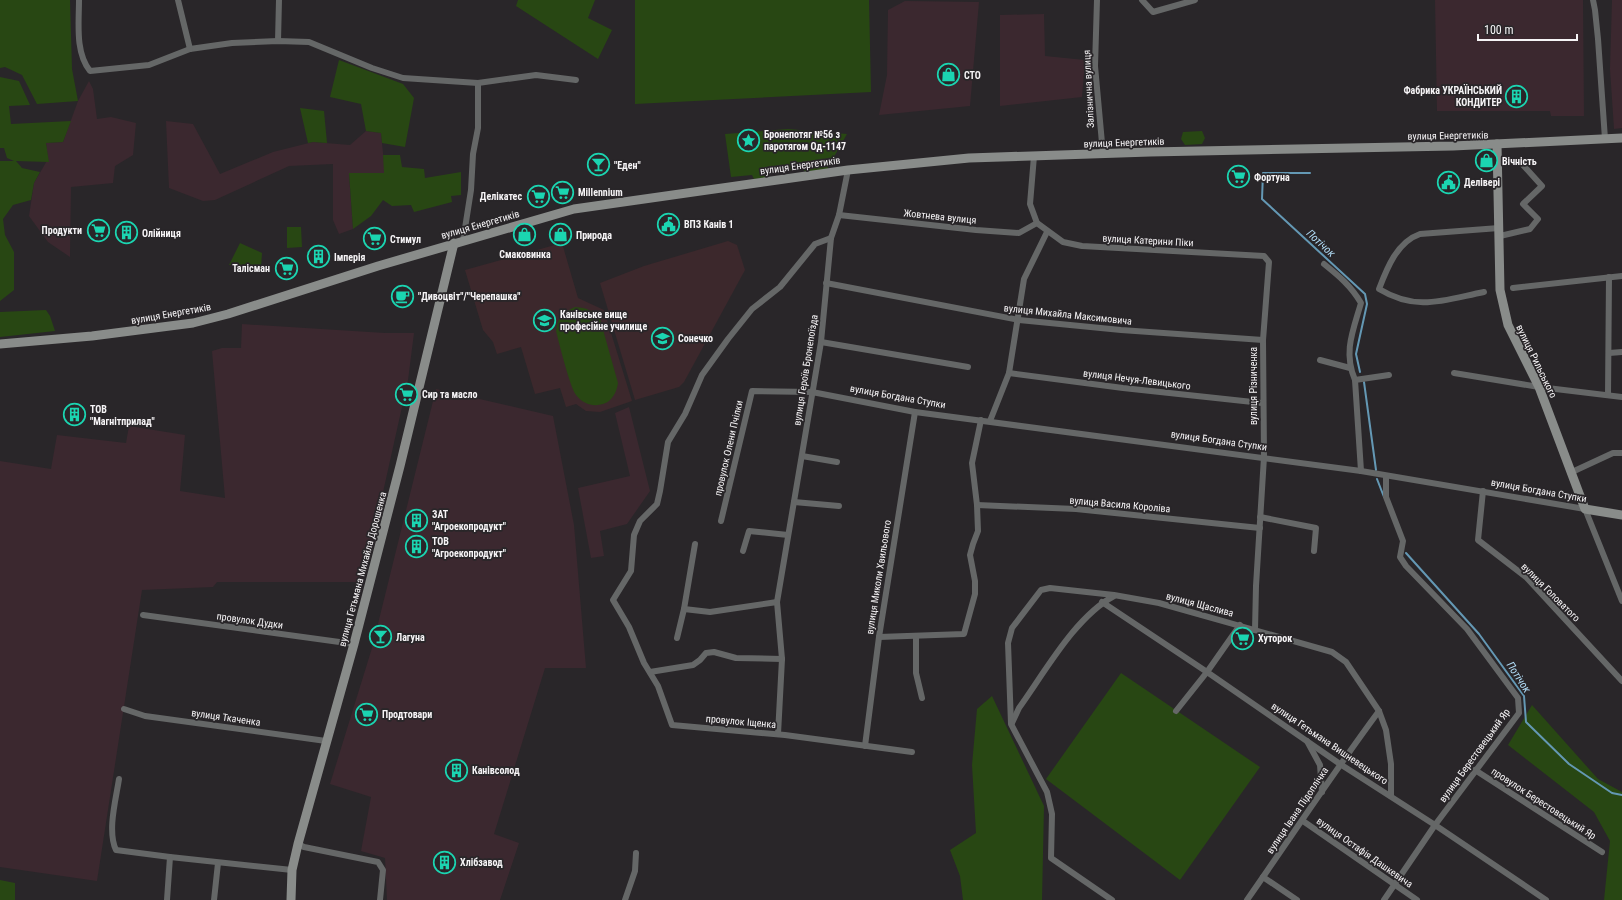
<svg xmlns="http://www.w3.org/2000/svg" width="1622" height="900" font-family="'Roboto Condensed',sans-serif">
<rect width="100%" height="100%" fill="#292629"/>
<g fill="#3b282f">
<path d="M 1435,0 L 1583,0 L 1584,116 L 1551,116 L 1550,111 L 1437,111 Z"/>
<path d="M 1612,0 L 1622,0 L 1622,128 L 1614,129 L 1610,69 Z"/>
<path d="M 905,1 L 979,2 L 970,106 L 879,115 L 887,75 L 888,10 Z"/>
<path d="M 1044,14 L 1045,56 L 1085,60 L 1082,97 L 1000,106 L 1000,15 Z"/>
<path d="M 89,81 L 93,89 L 97,119 L 111,117 L 136,123 L 133,155 L 115,166 L 113,183 L 71,187 L 70,257 L 48,242 L 29,216 L 34,183 L 48,159 L 46,143 L 63,142 L 78,101 Z"/>
<path d="M 166,121 L 193,124 L 220,174 L 273,152 L 313,142 L 350,145 L 366,131 L 381,133 L 385,173 L 349,174 L 353,229 L 339,234 L 333,220 L 333,164 L 289,166 L 215,200 L 203,201 L 169,188 Z"/>
<path d="M 242,324 L 385,333 L 414,333 L 408,380 L 363,582 L 217,582 L 213,587 L 142,590 L 97,881 L 0,867 L 0,461 L 51,469 L 57,435 L 126,443 L 129,426 L 185,435 L 180,491 L 225,498 L 212,351 L 222,348 L 241,348 Z"/>
<path d="M 436,389 L 553,416 L 574,525 L 586,668 L 545,668 L 494,834 L 519,843 L 500,900 L 387,900 L 385,858 L 361,851 L 371,797 L 330,784 L 372,648 Z"/>
<path d="M 629,407 L 650,491 L 627,524 L 600,531 L 604,556 L 591,558 L 578,488 L 630,476 L 615,413 Z"/>
</g>
<g fill="#3c282c">
<path d="M 728,241 L 737,245 L 745,270 L 684,382 L 679,387 L 635,400 L 600,283 L 644,266 Z"/>
<path d="M 562,243 L 578,298 L 604,310 L 632,401 L 600,412 L 586,411 L 576,404 L 566,407 L 560,388 L 535,394 L 521,347 L 497,354 L 493,342 L 483,330 L 465,270 Z"/>
</g>
<g fill="#284713">
<path d="M 0,0 L 70,0 L 72,69 L 78,101 L 37,104 L 22,75 L 5,67 L 0,68 Z"/>
<path d="M 518,0 L 595,0 L 588,18 L 612,30 L 598,59 L 516,6 Z"/>
<path d="M 635,0 L 869,0 L 871,92 L 635,104 Z"/>
<path d="M 339,60 L 403,84 L 414,98 L 405,147 L 382,143 L 381,133 L 366,131 L 361,104 L 330,97 Z"/>
<path d="M 0,77 L 19,81 L 30,105 L 9,106 L 11,124 L 71,121 L 63,142 L 46,143 L 49,162 L 16,161 L 22,168 L 40,172 L 34,183 L 31,200 L 13,205 L 3,219 L 5,235 L 14,252 L 14,290 L 0,301 L 0,161 L 14,161 L 7,158 L 4,148 L 0,148 Z"/>
<path d="M 300,108 L 324,111 L 327,143 L 313,142 L 308,143 Z"/>
<path d="M 788,129 L 847,134 L 827,169 L 806,172 L 802,169 L 769,173 L 765,178 L 754,179 L 752,175 L 731,177 L 725,134 Z"/>
<path d="M 1202,131 L 1205,138 L 1202,144 L 1185,145 L 1181,139 L 1183,132 Z"/>
<path d="M 383,155 L 400,155 L 402,167 L 424,169 L 425,178 L 461,172 L 461,195 L 451,196 L 452,202 L 414,212 L 411,205 L 392,206 L 383,200 L 371,216 L 353,229 L 349,173 L 384,173 Z"/>
<path d="M 287,227 L 301,227 L 302,247 L 287,248 Z"/>
<path d="M 240,243 L 262,253 L 261,267 L 229,265 Z"/>
<path d="M 575,307 C 587,308 592,310 600,319 L 618,383 C 617,391 612,402 603,404 C 593,407 583,404 576,395 C 570,387 559,343 556,331 C 558,317 563,312 575,307 Z"/>
<path d="M 46,310 L 50,316 L 55,331 L 0,337 L 0,312 Z"/>
<path d="M 1121,673 L 1260,767 L 1180,880 L 1046,779 Z"/>
<path d="M 992,696 L 1044,806 L 1042,900 L 963,900 L 960,876 L 950,850 L 976,833 L 972,765 L 977,709 Z"/>
<path d="M 1532,705 L 1598,779 L 1622,792 L 1622,900 L 1604,900 L 1610,841 L 1594,812 L 1508,745 Z"/>
<path d="M 0,880 L 15,883 L 15,900 L 0,900 Z"/>
</g>
<g fill="none" stroke-linecap="round" stroke-linejoin="round">
<g stroke="#6498b4" stroke-width="2">
<path d="M 1310,173 L 1263,173 L 1262,199 L 1365,294 L 1367,304 L 1356,354 L 1360,372"/>
<path d="M 1364,382 L 1376,470"/>
<path d="M 1377,479 L 1384,497"/>
<path d="M 1406,553 L 1479,634 L 1524,696 L 1526,722 L 1569,764 L 1612,793 L 1622,795"/>
</g>
<g stroke="#656767" stroke-width="6">
<path d="M 79,0 C 79,23 75,52 90,71 L 149,65 L 190,49 L 232,43 L 278,41 L 309,42 L 372,68 L 403,78 L 478,83 L 536,75 L 576,80"/>
<path d="M 178,0 L 190,49"/>
<path d="M 1097,0 L 1095,66 L 1103,154"/>
<path d="M 1142,0 L 1153,12 L 1195,0"/>
<path d="M 1593,0 L 1595,10 L 1598,39 L 1605,139"/>
<path d="M 278,41 L 279,0"/>
<path d="M 1034,156 L 1030,204 L 1037,223 L 1063,242 L 1082,246 L 1264,256 L 1269,262 L 1263,340 L 1264,457 L 1256,586 L 1255,630"/>
<path d="M 839,215 L 976,230 L 1019,233 L 1037,223"/>
<path d="M 1500,236 L 1530,229 L 1538,219 L 1523,204 L 1542,186 L 1523,165"/>
<path d="M 831,238 L 815,244 L 780,287 L 752,309 L 728,339 L 702,375 L 685,414 L 668,442 L 660,491 L 657,504 L 640,521 L 634,535 L 631,571 L 613,600 L 629,627 L 644,663 L 658,686 L 672,725 L 785,735 L 912,752"/>
<path d="M 463,241 L 471,190 L 473,154 L 478,128 L 478,83"/>
<path d="M 1324,264 C 1339,276 1351,286 1361,303 C 1353,331 1343,352 1355,380 L 1361,471"/>
<path d="M 826,283 L 1019,320 L 1121,330 L 1263,340"/>
<path d="M 1513,288 L 1622,276"/>
<path d="M 1484,292 C 1444,300 1417,312 1379,289 C 1387,268 1397,242 1420,234 L 1499,228"/>
<path d="M 821,342 L 968,367"/>
<path d="M 1609,353 L 1622,352"/>
<path d="M 1320,360 L 1350,368"/>
<path d="M 1009,373 L 1123,388 L 1262,403"/>
<path d="M 1454,373 L 1539,387 L 1622,397"/>
<path d="M 1355,380 L 1389,375"/>
<path d="M 1608,395 L 1609,277"/>
<path d="M 990,421 L 1009,373 L 1024,279 L 1047,232"/>
<path d="M 802,456 L 837,462"/>
<path d="M 1572,472 L 1613,453 L 1622,453"/>
<path d="M 1483,491 L 1478,540 L 1526,577 L 1622,681"/>
<path d="M 794,502 L 839,506"/>
<path d="M 977,505 L 1076,509 L 1260,528"/>
<path d="M 1260,517 L 1316,528 L 1314,551"/>
<path d="M 721,521 L 752,391 L 812,392 L 915,412 L 1361,471 L 1585,509 L 1622,601"/>
<path d="M 743,551 L 749,531 L 788,535"/>
<path d="M 1102,602 L 1207,672 L 1340,764 L 1435,825 L 1546,900"/>
<path d="M 684,609 L 710,612 L 777,602"/>
<path d="M 143,615 L 354,644"/>
<path d="M 916,636 L 916,673 L 922,698"/>
<path d="M 879,637 L 964,634 L 975,594 L 975,581 L 970,555 L 973,544 L 978,531 L 977,505 L 972,463 L 981,420"/>
<path d="M 677,638 L 684,609 L 695,544"/>
<path d="M 650,672 L 693,665 L 700,660 L 706,653 L 714,652 L 736,658 L 782,659"/>
<path d="M 124,709 L 145,716 L 326,741"/>
<path d="M 1176,711 L 1207,672 L 1240,625"/>
<path d="M 1012,723 L 1019,708 C 1045,672 1075,617 1114,596"/>
<path d="M 778,734 L 782,659 L 777,602 L 821,342 L 831,238 L 839,215 L 848,170"/>
<path d="M 1307,741 L 1320,765 L 1322,792"/>
<path d="M 865,746 L 879,637 L 915,412"/>
<path d="M 1475,770 L 1602,852"/>
<path d="M 119,779 C 116,799 107,831 116,850 L 170,857 L 292,870"/>
<path d="M 1303,821 L 1417,900"/>
<path d="M 298,844 L 304,847 L 378,862 L 383,870 L 380,900"/>
<path d="M 1263,877 L 1297,900"/>
<path d="M 167,900 L 170,857"/>
<path d="M 214,900 L 218,863"/>
<path d="M 625,900 L 635,871 L 636,853"/>
<path d="M 1112,900 L 1051,858 L 1052,814 L 1047,792 L 1011,724 L 1008,643 L 1012,628 L 1041,590 L 1050,588 L 1114,595 L 1159,603 L 1332,652 L 1346,662 L 1379,711 L 1386,730 L 1391,764 L 1391,796"/>
<path d="M 1247,900 C 1291,837 1333,773 1379,711"/>
<path d="M 1384,900 L 1435,825 L 1519,713 L 1518,698 L 1467,629 L 1406,566 L 1400,557 L 1403,541 L 1386,497 L 1386,476"/>
</g>
<g stroke="#898c8a" stroke-width="9">
<path d="M 1497,144 L 1500,290 L 1508,325 L 1539,387 L 1585,509 L 1622,515"/>
<path d="M 0,344 L 92,336 L 193,323 L 228,314 L 378,266 L 574,209 L 848,170 L 969,158 L 1150,152 L 1453,146 L 1622,138"/>
<path d="M 291,900 L 292,870 L 298,844 L 354,644 L 400,466 L 454,243"/>
</g>
</g>
<defs>
<symbol id="shop-ring" viewBox="-11 -11 22 22"><circle r="9.5" fill="#292629" stroke="#1bd5b1" stroke-width="1.5"/><path d="M-5-2.5h2.3a2.7 3.5 0 0 1 5.4 0H5L5.5 6h-11ZM-1.5-2.5h3a1.5 2.3 0 0 0-3 0Z" fill="#1bd5b1"/></symbol>
<symbol id="building-ring" viewBox="-11 -11 22 22"><circle r="9.5" fill="#292629" stroke="#1bd5b1" stroke-width="1.5"/><path d="M-4-6H4V6H1V3H-1V6H-4ZM-2.5-4.3h1.7v1.8h-1.7ZM.8-4.3h1.7v1.8H.8ZM-2.5-1h1.7V.8h-1.7ZM.8-1h1.7V.8H.8Z" fill="#1bd5b1"/></symbol>
<symbol id="sight-ring" viewBox="-11 -11 22 22"><circle r="9.5" fill="#292629" stroke="#1bd5b1" stroke-width="1.5"/><path d="M0-6L1.8-2.2L6-1.7L2.9 1.2L3.7 5.4L0 3.3L-3.7 5.4L-2.9 1.2L-6-1.7L-1.8-2.2Z" fill="#1bd5b1"/></symbol>
<symbol id="bar-ring" viewBox="-11 -11 22 22"><circle r="9.5" fill="#292629" stroke="#1bd5b1" stroke-width="1.5"/><path d="M-6-5H6L.8 .8V4.5H3.5V6h-7V4.5H-.8V.8Z" fill="#1bd5b1"/></symbol>
<symbol id="supermarket-ring" viewBox="-11 -11 22 22"><circle r="9.5" fill="#292629" stroke="#1bd5b1" stroke-width="1.5"/><path d="M-6-5.5h2.5l.6 2H6L4.5 2H-2.5L-4.4-4H-6ZM-1.5 3.2a1.3 1.3 0 1 0 .1 0ZM3 3.2a1.3 1.3 0 1 0 .1 0Z" fill="#1bd5b1"/></symbol>
<symbol id="civic-ring" viewBox="-11 -11 22 22"><circle r="9.5" fill="#292629" stroke="#1bd5b1" stroke-width="1.5"/><path d="M-.6-6.5H3V-4.5H.6V-3L4-1V1h2V6H-6V1h2V-1L-.6-3ZM-1.2 2.5V6h2.4V2.5Z" fill="#1bd5b1"/></symbol>
<symbol id="cafe-ring" viewBox="-11 -11 22 22"><circle r="9.5" fill="#292629" stroke="#1bd5b1" stroke-width="1.5"/><path d="M-5.5-4.5H6V0H3Q3 3.5 0 3.5H-2.5Q-5.5 3.5-5.5 0ZM3-3.2v2h1.7v-2ZM-6 4.5H4V6H-6Z" fill="#1bd5b1"/></symbol>
<symbol id="university-ring" viewBox="-11 -11 22 22"><circle r="9.5" fill="#292629" stroke="#1bd5b1" stroke-width="1.5"/><path d="M0-5L7-2L0 1L-7-2ZM-4 1L0 2.5L4 1V4Q0 6-4 4Z" fill="#1bd5b1"/></symbol>
<symbol id="school-ring" viewBox="-11 -11 22 22"><circle r="9.5" fill="#292629" stroke="#1bd5b1" stroke-width="1.5"/><path d="M0-5L7-2L0 1L-7-2ZM-4 1L0 2.5L4 1V4Q0 6-4 4Z" fill="#1bd5b1"/></symbol>
</defs>
<g fill-rule="evenodd">
<use href="#shop-ring" x="936" y="62" width="25" height="25"/>
<use href="#building-ring" x="1504" y="84" width="25" height="25"/>
<use href="#sight-ring" x="736" y="128" width="25" height="25"/>
<use href="#shop-ring" x="1474" y="148" width="25" height="25"/>
<use href="#bar-ring" x="586" y="152" width="25" height="25"/>
<use href="#supermarket-ring" x="1226" y="164" width="25" height="25"/>
<use href="#civic-ring" x="1436" y="170" width="25" height="25"/>
<use href="#supermarket-ring" x="550" y="180" width="25" height="25"/>
<use href="#supermarket-ring" x="526" y="184" width="25" height="25"/>
<use href="#civic-ring" x="656" y="212" width="25" height="25"/>
<use href="#supermarket-ring" x="86" y="218" width="25" height="25"/>
<use href="#building-ring" x="114" y="220" width="25" height="25"/>
<use href="#shop-ring" x="512" y="222" width="25" height="25"/>
<use href="#shop-ring" x="548" y="222" width="25" height="25"/>
<use href="#supermarket-ring" x="362" y="226" width="25" height="25"/>
<use href="#building-ring" x="306" y="244" width="25" height="25"/>
<use href="#supermarket-ring" x="274" y="256" width="25" height="25"/>
<use href="#cafe-ring" x="390" y="284" width="25" height="25"/>
<use href="#university-ring" x="532" y="308" width="25" height="25"/>
<use href="#school-ring" x="650" y="326" width="25" height="25"/>
<use href="#supermarket-ring" x="394" y="382" width="25" height="25"/>
<use href="#building-ring" x="62" y="402" width="25" height="25"/>
<use href="#building-ring" x="404" y="508" width="25" height="25"/>
<use href="#building-ring" x="404" y="534" width="25" height="25"/>
<use href="#bar-ring" x="368" y="624" width="25" height="25"/>
<use href="#supermarket-ring" x="1230" y="626" width="25" height="25"/>
<use href="#supermarket-ring" x="354" y="702" width="25" height="25"/>
<use href="#building-ring" x="444" y="758" width="25" height="25"/>
<use href="#building-ring" x="432" y="850" width="25" height="25"/>
</g>
<g text-anchor="middle" stroke-width="3.5" stroke-linejoin="round" paint-order="stroke">
<g font-size="10" font-weight="bold" fill="#f6f4f6" stroke="#292629" text-anchor="start">
<text x="964" y="79">СТО</text>
<text x="1502" y="94" text-anchor="end">Фабрика УКРАЇНСЬКИЙ<tspan x="1502" dy="12">КОНДИТЕР</tspan></text>
<text x="764" y="138">Бронепотяг №56 з<tspan x="764" dy="12">паротягом Од-1147</tspan></text>
<text x="1502" y="165">Вічність</text>
<text x="614" y="169">"Еден"</text>
<text x="1254" y="181">Фортуна</text>
<text x="1464" y="186">Делівері</text>
<text x="578" y="196">Millennium</text>
<text x="522" y="200" text-anchor="end">Делікатес</text>
<text x="684" y="228">ВПЗ Канів 1</text>
<text x="82" y="234" text-anchor="end">Продукти</text>
<text x="142" y="237">Олійниця</text>
<text x="576" y="239">Природа</text>
<text x="390" y="243">Стимул</text>
<text x="525" y="258" text-anchor="middle">Смаковинка</text>
<text x="334" y="261">Імперія</text>
<text x="270" y="272" text-anchor="end">Талісман</text>
<text x="418" y="300">"Дивоцвіт"/"Черепашка"</text>
<text x="560" y="318">Канівське вище<tspan x="560" dy="12">професійне училище</tspan></text>
<text x="678" y="342">Сонечко</text>
<text x="422" y="398">Сир та масло</text>
<text x="90" y="413">ТОВ<tspan x="90" dy="12">"Магнітприлад"</tspan></text>
<text x="432" y="518">ЗАТ<tspan x="432" dy="12">"Агроекопродукт"</tspan></text>
<text x="432" y="545">ТОВ<tspan x="432" dy="12">"Агроекопродукт"</tspan></text>
<text x="396" y="641">Лагуна</text>
<text x="1258" y="642">Хуторок</text>
<text x="382" y="718">Продтовари</text>
<text x="472" y="774">Канівсолод</text>
<text x="460" y="866">Хлібзавод</text>
</g>
<g font-size="10" fill="#f6f4f6" stroke="#292629">
<text transform="translate(1088 89) rotate(-93)" y="4">Залізнична вулиця</text>
<text transform="translate(1448 135) rotate(-1)" y="4">вулиця Енергетиків</text>
<text transform="translate(1124 142) rotate(-2)" y="4">вулиця Енергетиків</text>
<text transform="translate(800 165) rotate(-8)" y="4">вулиця Енергетиків</text>
<text transform="translate(940 216) rotate(6)" y="4">Жовтнева вулиця</text>
<text transform="translate(480 224) rotate(-16)" y="4">вулиця Енергетиків</text>
<text transform="translate(1148 240) rotate(3)" y="4">вулиця Катерини Піки</text>
<text transform="translate(171 313) rotate(-10)" y="4">вулиця Енергетиків</text>
<text transform="translate(1068 314) rotate(6)" y="4">вулиця Михайла Максимовича</text>
<text transform="translate(1537 361) rotate(64)" y="4">вулиця Рильського</text>
<text transform="translate(805 370) rotate(-81)" y="4">вулиця Героїв Бронепоїзда</text>
<text transform="translate(1137 379) rotate(7)" y="4">вулиця Нечуя-Левицького</text>
<text transform="translate(1253 386) rotate(-90)" y="4">вулиця Різниченка</text>
<text transform="translate(898 396) rotate(10)" y="4">вулиця Богдана Ступки</text>
<text transform="translate(1219 440) rotate(8)" y="4">вулиця Богдана Ступки</text>
<text transform="translate(728 448) rotate(-77)" y="4">провулок Олени Пчілки</text>
<text transform="translate(1539 490) rotate(10)" y="4">вулиця Богдана Ступки</text>
<text transform="translate(1120 504) rotate(5)" y="4">вулиця Василя Короліва</text>
<text transform="translate(362 569) rotate(-75)" y="4">вулиця Гетьмана Михайла Дорошенка</text>
<text transform="translate(878 577) rotate(-81)" y="4">вулиця Миколи Хвильового</text>
<text transform="translate(1551 592) rotate(45)" y="4">вулиця Головатого</text>
<text transform="translate(1200 604) rotate(15)" y="4">вулиця Щаслива</text>
<text transform="translate(250 620) rotate(8)" y="4">провулок Дудки</text>
<text transform="translate(226 717) rotate(8)" y="4">вулиця Ткаченка</text>
<text transform="translate(741 721) rotate(5)" y="4">провулок Іщенка</text>
<text transform="translate(1330 743) rotate(34)" y="4">вулиця Гетьмана Вишневецького</text>
<text transform="translate(1474 755) rotate(-54)" y="4">вулиця Берестовецький Яр</text>
<text transform="translate(1544 803) rotate(33)" y="4">провулок Берестовецький Яр</text>
<text transform="translate(1297 810) rotate(-56)" y="4">вулиця Івана Підоплічка</text>
<text transform="translate(1365 852) rotate(35)" y="4">вулиця Остафія Дашкевича</text>
</g>
<g font-size="11" font-style="italic" fill="#b2def9" stroke="#292629">
<text transform="translate(1321 243) rotate(43)" y="4">Потічок</text>
<text transform="translate(1519 677) rotate(57)" y="4">Потічок</text>
</g>
</g>
<path d="M1478 34v6h99v-6" fill="none" stroke="#f6f4f6" stroke-width="2"/>
<text x="1484" y="34" font-size="12" fill="#f6f4f6" stroke="#292629" stroke-width="3" paint-order="stroke">100 m</text>
</svg>
